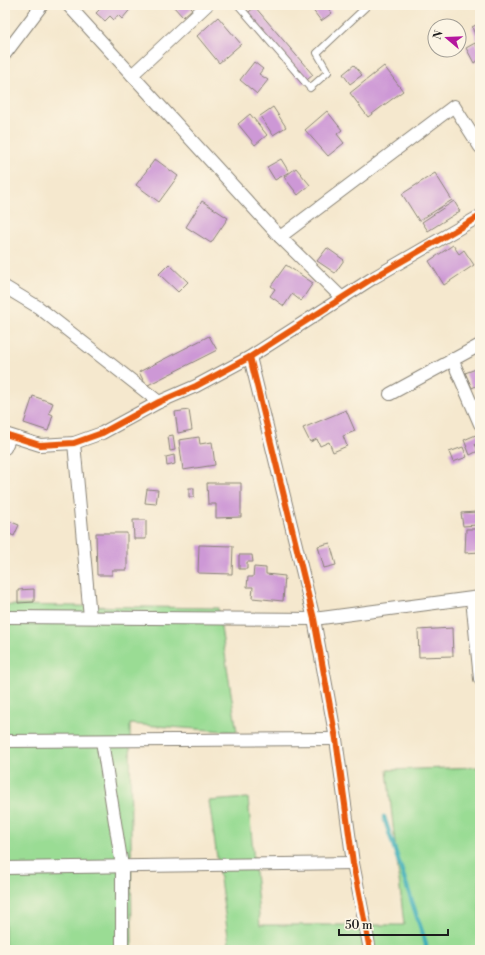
<svg xmlns="http://www.w3.org/2000/svg" width="485" height="955" font-family="'Libre Bodoni',serif">
<rect width="100%" height="100%" fill="#fcf5e5"/>
<filter id="ink" filterUnits="userSpaceOnUse"><feTurbulence type="fractalNoise" baseFrequency=".025" numOctaves="2"/><feDisplacementMap in="SourceGraphic" scale="8" xChannelSelector="R" yChannelSelector="G"/><feConvolveMatrix kernelMatrix="1 2 1 2 8 2 1 2 1" color-interpolation-filters="sRGB"/></filter>
<filter id="wash" filterUnits="userSpaceOnUse"><feTurbulence type="fractalNoise" baseFrequency=".012" numOctaves="4" result="noise"/><feDisplacementMap in="SourceGraphic" scale="16" xChannelSelector="R" yChannelSelector="G"/><feGaussianBlur stdDeviation="0.9" result="paint"/><feColorMatrix in="noise" values="0 0 0 0 0 0 0 0 0 0 0 0 0 0 0 0 0 1.4 0 .05"/><feComposite in="paint" operator="in"/></filter>
<g filter="url(#wash)">
<rect width="100%" height="100%" fill="#f5e8ce"/>
<g fill="#9adc94" stroke="#5b7c58">
<path d="M 5,605 L 218,608 L 237,732 L 130,724 L 132,950 L 5,950 Z"/>
<path d="M 480,767 L 480,950 L 230,950 L 209,801 L 248,798 L 260,925 L 404,925 L 387,770 Z"/>
</g>
<g fill="none" stroke-linecap="round" stroke-linejoin="round">
<path stroke="#3eafb9" stroke-width="4.5" d="M 384,817 L 426,944 L 426,950"/>
</g>
<g id="blocks">
<g fill="#cd98d6">
<path d="M 96,5 L 131,5 L 133,6 L 122,19 L 118,15 L 114,20 L 110,16 L 105,21 L 96,13 L 100,9 Z"/>
<path d="M 172,5 L 188,5 L 192,9 L 183,17 Z"/>
<path d="M 309,5 L 325,5 L 332,13 L 321,21 Z"/>
<path d="M 255,7 L 313,75 L 302,84 L 244,16 Z"/>
<path d="M 218,17 L 241,44 L 219,63 L 197,36 Z"/>
<path d="M 480,23 L 480,47 L 472,27 Z"/>
<path d="M 475,43 L 480,52 L 480,59 L 474,63 L 466,48 Z"/>
<path d="M 254,62 L 263,69 L 259,74 L 268,80 L 257,94 L 240,80 Z"/>
<path d="M 354,65 L 362,75 L 350,84 L 343,74 Z"/>
<path d="M 384,66 L 403,91 L 368,117 L 350,93 Z"/>
<path d="M 273,107 L 286,127 L 273,135 L 260,116 Z"/>
<path d="M 327,111 L 342,130 L 337,134 L 344,143 L 328,156 L 305,130 Z"/>
<path d="M 250,114 L 267,135 L 255,145 L 238,124 Z"/>
<path d="M 155,159 L 178,176 L 159,202 L 136,185 Z"/>
<path d="M 281,159 L 289,172 L 275,180 L 267,167 Z"/>
<path d="M 296,168 L 310,185 L 298,195 L 284,177 Z"/>
<path d="M 435,173 L 452,200 L 419,221 L 402,194 Z"/>
<path d="M 202,201 L 228,218 L 211,243 L 186,227 Z"/>
<path d="M 454,201 L 460,211 L 428,231 L 422,222 Z"/>
<path d="M 453,245 L 459,254 L 464,250 L 474,265 L 444,285 L 429,261 Z"/>
<path d="M 327,248 L 344,260 L 335,273 L 317,261 Z"/>
<path d="M 169,264 L 188,282 L 178,292 L 159,274 Z"/>
<path d="M 286,265 L 313,283 L 301,301 L 292,294 L 284,306 L 270,296 L 275,289 L 271,286 Z"/>
<path d="M 209,336 L 217,350 L 146,386 L 139,372 Z"/>
<path d="M 476,369 L 480,384 L 472,388 L 465,373 Z"/>
<path d="M 33,396 L 53,403 L 49,413 L 53,415 L 48,431 L 24,423 Z"/>
<path d="M 189,410 L 192,430 L 178,433 L 175,412 Z"/>
<path d="M 346,410 L 355,431 L 343,436 L 347,446 L 333,452 L 329,442 L 320,446 L 317,439 L 310,442 L 303,428 Z"/>
<path d="M 478,434 L 480,442 L 475,444 L 478,451 L 470,455 L 464,440 Z"/>
<path d="M 173,435 L 175,450 L 170,451 L 168,436 Z"/>
<path d="M 199,437 L 200,444 L 212,442 L 215,465 L 183,470 L 179,440 Z"/>
<path d="M 463,447 L 467,457 L 453,462 L 449,452 Z"/>
<path d="M 174,455 L 175,464 L 167,466 L 166,457 Z"/>
<path d="M 207,483 L 241,483 L 241,517 L 216,518 L 216,504 L 208,504 Z"/>
<rect x="189" y="488" width="5" height="9"/>
<path d="M 147,489 L 158,490 L 156,504 L 145,503 Z"/>
<path d="M 476,512 L 477,525 L 463,526 L 461,513 Z"/>
<path d="M 133,520 L 146,520 L 146,539 L 134,539 Z"/>
<path d="M 9,521 L 19,525 L 14,536 L 5,532 Z"/>
<path d="M 466,529 L 480,529 L 480,552 L 465,553 Z"/>
<path d="M 96,533 L 127,533 L 127,570 L 112,570 L 112,575 L 97,575 Z"/>
<path d="M 330,543 L 336,565 L 324,568 L 318,546 Z"/>
<path d="M 199,545 L 233,546 L 232,574 L 198,573 Z"/>
<path d="M 239,555 L 252,555 L 253,562 L 247,562 L 247,569 L 239,569 Z"/>
<path d="M 254,567 L 266,568 L 266,574 L 285,576 L 283,601 L 252,598 L 253,587 L 247,587 L 248,577 L 253,577 Z"/>
<path d="M 34,589 L 34,602 L 18,603 L 18,590 Z"/>
<path d="M 452,628 L 453,656 L 419,657 L 418,630 Z"/>
</g>
</g>
</g>
<g filter="url(#ink)">
<use href="#blocks" fill-opacity="0" stroke="#888275" stroke-width="1"/>
<g fill="none" stroke-linecap="round" stroke-linejoin="round">
<defs>
<path id="lane" d="M 238,5 L 310,88 L 328,72 L 317,53 L 368,5"/>
<g id="street">
<path d="M 68,5 L 280,237 L 342,298"/>
<path d="M 5,54 L 42,5"/>
<path d="M 132,75 L 207,5"/>
<path d="M 280,237 L 454,106 L 480,147"/>
<path d="M 5,287 L 38,307 L 159,402"/>
<path d="M 250,357 L 314,619 L 336,739 L 353,863 L 370,950"/>
<path d="M 452,359 L 480,424"/>
<path d="M 390,394 L 480,345"/>
<path d="M 5,434 L 40,445 L 74,443 L 102,433 L 159,402 L 196,386 L 250,357 L 373,278 L 480,216"/>
<path d="M 74,443 L 90,617"/>
<path d="M 5,448 L 10,437"/>
<path d="M 472,599 L 480,679"/>
<path d="M 5,617 L 314,619 L 480,597"/>
<path d="M 5,741 L 336,739"/>
<path d="M 102,741 L 122,866 L 122,950"/>
<path d="M 5,868 L 353,863"/>
</g>
</defs>
<use href="#lane" stroke="#888275" stroke-width="8"/>
<use href="#street" stroke="#888275" stroke-width="14"/>
<use href="#lane" stroke="#fff" stroke-width="6"/>
<use href="#street" stroke="#fff" stroke-width="12"/>
<defs>
<g id="cycleway">
<path d="M 250,357 L 314,619 L 336,739 L 353,863 L 370,950"/>
<path d="M 5,434 L 40,445 L 74,443 L 102,433 L 159,402 L 196,386 L 250,357 L 373,278 L 480,216"/>
</g>
</defs>
<use href="#cycleway" stroke="#fcf5e5" stroke-width="8"/>
<use href="#cycleway" stroke="#e8590c" stroke-width="6"/>
</g>
</g>
<rect width="485" height="955" fill="none" stroke="#fcf5e5" stroke-width="20"/>
<g transform="translate(447 38) rotate(289)"><circle r="19" fill="#fcf5e5" stroke="#a29e95"/>
<path d="M0-3L7 15L0 10L-7 15Z" fill="#b5179e"/>
<text y="-6" font-size="11" font-weight="bold" text-anchor="middle" fill="#1c1c1c">N</text>
</g>
<path d="M339 929v6h109v-6" fill="none" stroke="#1c1c1c" stroke-width="2"/>
<text x="345" y="929" font-size="12" fill="#1c1c1c" stroke="#fcf5e5" stroke-width="3" paint-order="stroke">50 m</text>
</svg>
